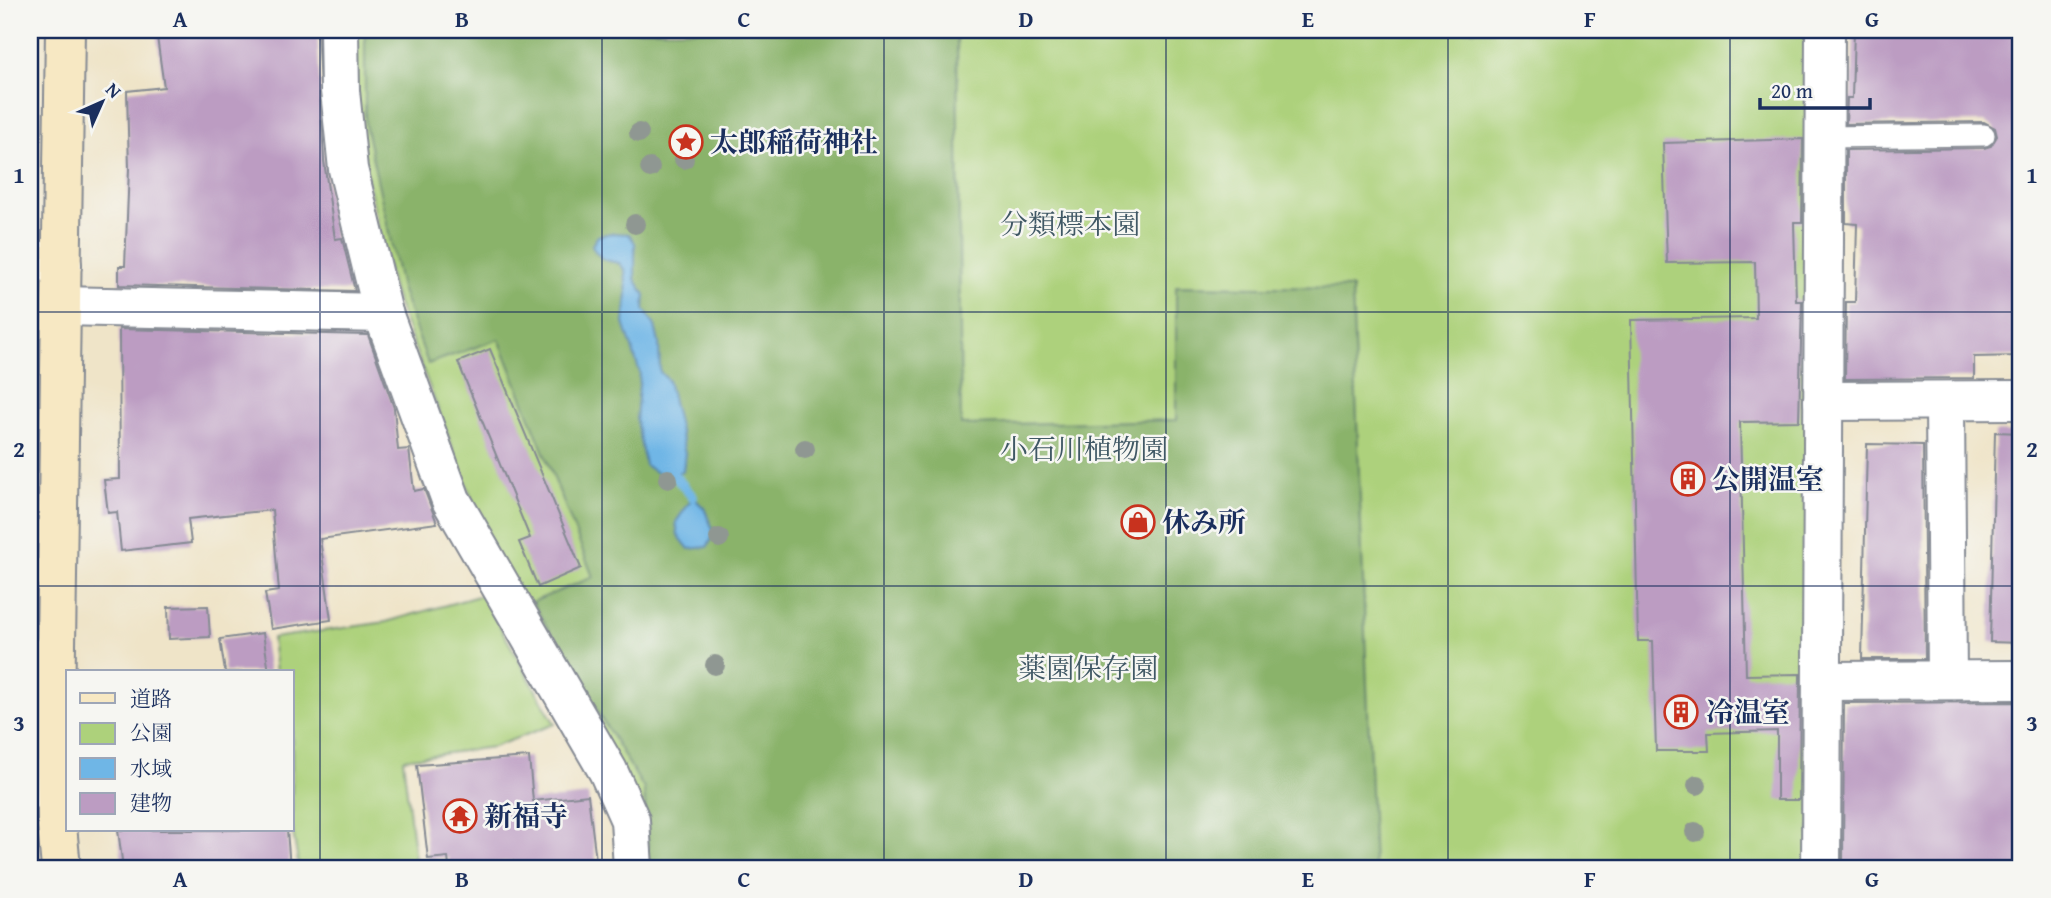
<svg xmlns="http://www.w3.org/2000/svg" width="2051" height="898" font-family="'Gentium Book Plus','Noto Serif JP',serif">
<rect width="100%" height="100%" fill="#f6f6f2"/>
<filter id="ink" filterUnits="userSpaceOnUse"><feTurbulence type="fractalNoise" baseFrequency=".0143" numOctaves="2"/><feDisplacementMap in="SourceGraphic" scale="14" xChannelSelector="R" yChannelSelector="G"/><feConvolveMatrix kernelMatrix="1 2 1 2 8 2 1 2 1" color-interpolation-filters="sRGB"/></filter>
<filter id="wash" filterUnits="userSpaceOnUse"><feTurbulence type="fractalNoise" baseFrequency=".00686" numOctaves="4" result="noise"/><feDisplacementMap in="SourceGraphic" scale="28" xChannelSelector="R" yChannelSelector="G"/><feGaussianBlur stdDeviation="1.57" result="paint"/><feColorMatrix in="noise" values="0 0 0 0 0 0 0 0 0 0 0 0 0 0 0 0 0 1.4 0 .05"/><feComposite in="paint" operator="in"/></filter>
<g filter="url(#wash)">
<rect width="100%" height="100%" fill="#efe4c8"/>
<g fill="#add17b" stroke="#64806c" stroke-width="2">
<path d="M 355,30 L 1814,30 L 1810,868 L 640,868 L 482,525 L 393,291 L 355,124 Z"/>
<path d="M 482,595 L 555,724 L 493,747 L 403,759 L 416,868 L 299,868 L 292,826 L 292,672 L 276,672 L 272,638 L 386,622 Z"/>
</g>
<path fill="#8ab36b" stroke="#527164" stroke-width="2" d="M 365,30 L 957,30 L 961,425 L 1176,420 L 1176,286 L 1352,288 L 1374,868 L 649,868 L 644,789 L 532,602 L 593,577 L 499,339 L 428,364 L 401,288 L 365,124 Z"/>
<g fill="#6fb6e6" stroke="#4572a2" stroke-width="2">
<path d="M 611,233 L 629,234 L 635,243 L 635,279 L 645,295 L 644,309 L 655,326 L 659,343 L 660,372 L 668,380 L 685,453 L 683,471 L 663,477 L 645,465 L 636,420 L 640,373 L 624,323 L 627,294 L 625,270 L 619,263 C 606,261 597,258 592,245 L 598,236 Z"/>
<path d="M 693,497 L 704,508 L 715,534 L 707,547 L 689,549 L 678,535 L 676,522 Z"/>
</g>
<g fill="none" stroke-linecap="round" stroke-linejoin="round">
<path stroke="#6fb6e6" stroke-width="10" d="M 673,474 L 693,497"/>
</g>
<g id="blocks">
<g fill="#bc9cc2">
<path d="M 156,30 L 317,30 L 324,161 L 335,239 L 342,238 L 355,291 L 119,285 L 119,266 L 125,266 L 129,169 L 127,91 L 164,87 Z"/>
<path d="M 1854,30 L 2021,30 L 2021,356 L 1974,357 L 1974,378 L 1845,379 L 1846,302 L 1855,302 L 1857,224 L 1846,223 L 1846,150 L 1984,148 L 1991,146 L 1997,136 L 1995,128 L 1984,122 L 1846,124 L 1847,98 L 1852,98 Z"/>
<path d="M 1803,139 L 1802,222 L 1794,222 L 1796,301 L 1802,301 L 1799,421 L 1740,422 L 1746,675 L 1800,674 L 1799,800 L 1777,800 L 1777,731 L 1708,733 L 1709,751 L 1656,751 L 1653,641 L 1638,641 L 1631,320 L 1756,318 L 1755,262 L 1667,263 L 1663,143 Z"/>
<path d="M 119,329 L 368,335 L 394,408 L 398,450 L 409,449 L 414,491 L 424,489 L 437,523 L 320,539 L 331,620 L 271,629 L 265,593 L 279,591 L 272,510 L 188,519 L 191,543 L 121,551 L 117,512 L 108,513 L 104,480 L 120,479 Z"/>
<path d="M 490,349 L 581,568 L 538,587 L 519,542 L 530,538 L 458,362 Z"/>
<path d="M 1995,432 L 2021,433 L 2021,643 L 1990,642 Z"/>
<path d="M 1867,444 L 1923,445 L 1925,659 L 1862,659 Z"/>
<path d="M 208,606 L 210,637 L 169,639 L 168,607 Z"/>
<path d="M 263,633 L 269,672 L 225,672 L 220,639 Z"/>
<path d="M 2021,702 L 2021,868 L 1904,868 L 1903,862 L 1843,863 L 1844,703 Z"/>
<path d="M 529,757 L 533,801 L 588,795 L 597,868 L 514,868 L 513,861 L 449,867 L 448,857 L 428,859 L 417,765 Z"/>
<path d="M 118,830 L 287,830 L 290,868 L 123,868 Z"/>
</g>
</g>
</g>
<g filter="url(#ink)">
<use href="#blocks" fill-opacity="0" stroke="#858a93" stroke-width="2"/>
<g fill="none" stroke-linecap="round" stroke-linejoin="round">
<defs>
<path id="service" d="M 1824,137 L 1984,135"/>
<g id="minor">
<path d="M 339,30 L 340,91 L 348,169 L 383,313 L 451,500 L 608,771 L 630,820 L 633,868"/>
<path d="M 30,259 L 62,265"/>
<path d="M 61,306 L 383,313"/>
<path d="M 1823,401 L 2021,400"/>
<path d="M 1945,401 L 1947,680"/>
<path d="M 1822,681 L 2021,680"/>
<path d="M 1821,868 L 1825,30"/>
</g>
<path id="tertiary" d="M 30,790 L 55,770"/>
<path id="secondary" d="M 61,868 L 57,826 L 55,713 L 65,30"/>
</defs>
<use href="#service" stroke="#858a93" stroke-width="24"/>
<use href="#minor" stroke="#858a93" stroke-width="42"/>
<use href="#tertiary" stroke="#858a93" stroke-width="42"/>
<use href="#secondary" stroke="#858a93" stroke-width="42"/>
<use href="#service" stroke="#fff" stroke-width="21"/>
<use href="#minor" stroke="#fff" stroke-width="38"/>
<use href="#tertiary" stroke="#fff" stroke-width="38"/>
<use href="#secondary" stroke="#f7e8c3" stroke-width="38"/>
</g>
<g fill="#8f9792">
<circle cx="639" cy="133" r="10"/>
<circle cx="684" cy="159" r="10"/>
<circle cx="650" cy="168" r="10"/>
<circle cx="635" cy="224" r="10"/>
<circle cx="805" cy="449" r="10"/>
<circle cx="668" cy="479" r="10"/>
<circle cx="719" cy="538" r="10"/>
<circle cx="715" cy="665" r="10"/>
<circle cx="1697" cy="785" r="10"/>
<circle cx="1695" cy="832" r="10"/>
</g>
</g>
<path fill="none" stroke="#1b2f5e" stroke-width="2" stroke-opacity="0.55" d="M 320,30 L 320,868M 602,30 L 602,868M 884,30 L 884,868M 1166,30 L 1166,868M 1448,30 L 1448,868M 1730,30 L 1730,868M 30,312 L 2021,312M 30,586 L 2021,586"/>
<defs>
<symbol id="sight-ring" viewBox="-11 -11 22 22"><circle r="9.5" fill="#f6f6f2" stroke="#c8321e" stroke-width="1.5"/><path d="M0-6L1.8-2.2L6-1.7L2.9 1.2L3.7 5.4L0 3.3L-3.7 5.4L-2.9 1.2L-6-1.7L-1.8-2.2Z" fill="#c8321e"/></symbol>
<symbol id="building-ring" viewBox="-11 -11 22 22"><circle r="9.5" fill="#f6f6f2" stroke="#c8321e" stroke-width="1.5"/><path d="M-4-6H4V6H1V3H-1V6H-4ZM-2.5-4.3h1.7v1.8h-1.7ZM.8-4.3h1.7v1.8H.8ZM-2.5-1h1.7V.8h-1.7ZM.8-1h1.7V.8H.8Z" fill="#c8321e"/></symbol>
<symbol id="shop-ring" viewBox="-11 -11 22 22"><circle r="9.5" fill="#f6f6f2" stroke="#c8321e" stroke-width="1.5"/><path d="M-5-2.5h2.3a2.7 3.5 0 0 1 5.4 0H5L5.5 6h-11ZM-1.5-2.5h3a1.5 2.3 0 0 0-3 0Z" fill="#c8321e"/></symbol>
<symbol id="temple-ring" viewBox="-11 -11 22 22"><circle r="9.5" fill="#f6f6f2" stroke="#c8321e" stroke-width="1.5"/><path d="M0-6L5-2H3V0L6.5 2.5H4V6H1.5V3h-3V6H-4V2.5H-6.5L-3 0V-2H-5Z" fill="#c8321e"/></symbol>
</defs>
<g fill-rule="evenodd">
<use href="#sight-ring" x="667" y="123" width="38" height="38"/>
<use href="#building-ring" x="1669" y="460" width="38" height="38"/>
<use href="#shop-ring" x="1119" y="503" width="38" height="38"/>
<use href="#building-ring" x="1662" y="693" width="38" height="38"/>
<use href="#temple-ring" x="441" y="797" width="38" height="38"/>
</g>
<g text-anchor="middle" stroke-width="5" stroke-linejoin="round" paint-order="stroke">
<g font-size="28" font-weight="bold" fill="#1b2f5e" stroke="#f6f6f2" text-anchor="start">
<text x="710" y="152">太郎稲荷神社</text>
<text x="1712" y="489">公開温室</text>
<text x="1162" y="532">休み所</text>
<text x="1706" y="722">冷温室</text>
<text x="484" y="826">新福寺</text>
</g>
<g font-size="28" fill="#405865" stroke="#f6f6f2">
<text x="1070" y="234">分類標本園</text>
<text x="1084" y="459">小石川植物園</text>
<text x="1088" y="678">薬園保存園</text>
</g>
</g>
<rect width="2051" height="898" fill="none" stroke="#f6f6f2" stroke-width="77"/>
<rect x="66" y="670" width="228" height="161" fill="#f6f6f2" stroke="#9ea6b7" stroke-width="2"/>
<rect x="80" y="693" width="35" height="10" fill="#f7e8c3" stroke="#9ea6b7" stroke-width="2"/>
<text x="130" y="706" font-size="21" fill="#1b2f5e">道路</text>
<rect x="80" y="723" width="35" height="21" fill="#add17b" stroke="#9ea6b7" stroke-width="2"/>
<text x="130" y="740" font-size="21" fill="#1b2f5e">公園</text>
<rect x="80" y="758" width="35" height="21" fill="#6fb6e6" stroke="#9ea6b7" stroke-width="2"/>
<text x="130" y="776" font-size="21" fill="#1b2f5e">水域</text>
<rect x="80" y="793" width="35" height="21" fill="#bc9cc2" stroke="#9ea6b7" stroke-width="2"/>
<text x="130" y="810" font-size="21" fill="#1b2f5e">建物</text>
<g transform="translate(102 102) rotate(45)" stroke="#f6f6f2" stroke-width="5" paint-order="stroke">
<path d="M0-5L12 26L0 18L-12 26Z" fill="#1b2f5e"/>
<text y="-10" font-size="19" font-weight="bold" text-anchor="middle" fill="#1b2f5e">N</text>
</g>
<path d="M1760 98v10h110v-10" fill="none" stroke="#1b2f5e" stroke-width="3.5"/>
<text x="1771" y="98" font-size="21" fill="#1b2f5e" stroke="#f6f6f2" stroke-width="5" paint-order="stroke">20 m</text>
<rect x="38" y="38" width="1974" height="822" fill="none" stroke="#1b2f5e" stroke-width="2.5"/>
<g font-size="23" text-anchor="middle" font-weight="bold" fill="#1b2f5e">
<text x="180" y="27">A</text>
<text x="462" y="27">B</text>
<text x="744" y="27">C</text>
<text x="1026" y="27">D</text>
<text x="1308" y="27">E</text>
<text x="1590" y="27">F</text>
<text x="1872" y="27">G</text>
<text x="19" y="183">1</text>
<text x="2032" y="183">1</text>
<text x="19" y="457">2</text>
<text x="2032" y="457">2</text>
<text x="19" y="731">3</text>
<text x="2032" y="731">3</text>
<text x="180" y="887">A</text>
<text x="462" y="887">B</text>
<text x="744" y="887">C</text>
<text x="1026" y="887">D</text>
<text x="1308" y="887">E</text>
<text x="1590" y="887">F</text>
<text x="1872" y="887">G</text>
</g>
</svg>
